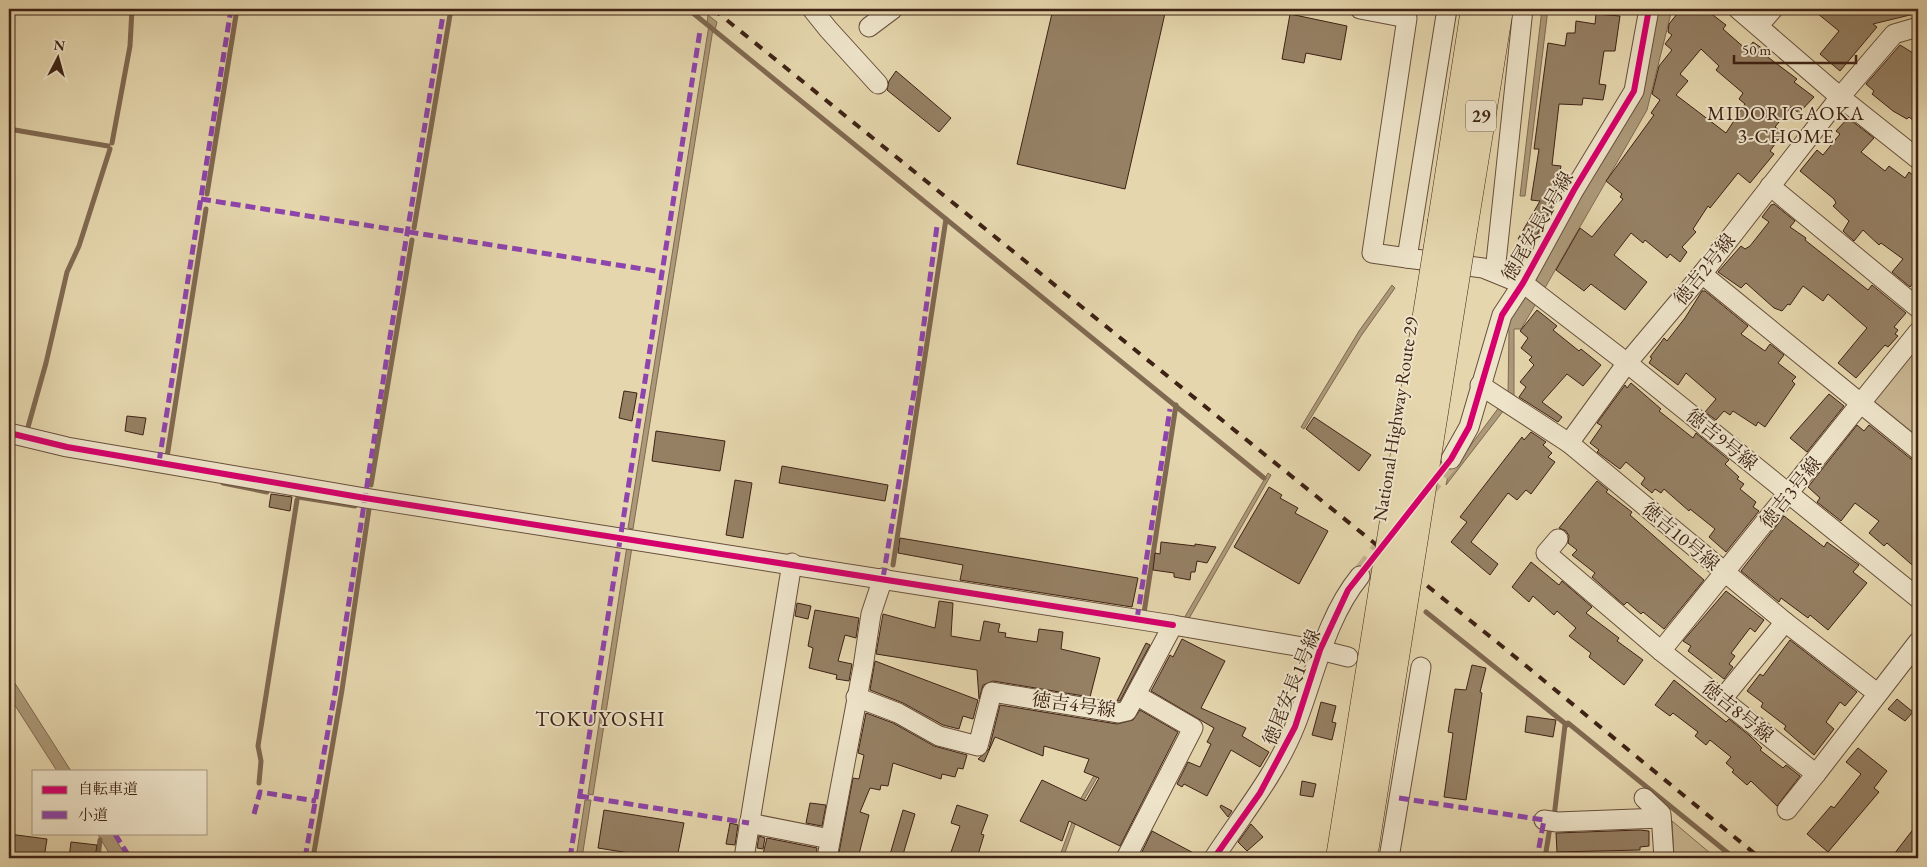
<svg xmlns="http://www.w3.org/2000/svg" width="1927" height="867" font-family="'EB Garamond','Noto Serif JP',serif">
<rect width="100%" height="100%" fill="#e5d6ad"/>
<filter id="stains"><feTurbulence type="fractalNoise" baseFrequency=".004" numOctaves="4"/><feColorMatrix values="0 0 0 0 .2 0 0 0 0 .09 0 0 0 0 .02 0 0 0 .5 -.17"/></filter>
<radialGradient id="worn" r=".72"><stop offset=".6" stop-color="#630" stop-opacity="0"/><stop offset="1" stop-color="#630" stop-opacity=".3"/></radialGradient>
<g fill="#c9b793" stroke="#846c54">
<path d="M 1918,340 L 1918,441 L 1874,405 L 1873,396 Z"/>
<path d="M 1672,821 L 1716,858 L 1674,858 Z"/>
</g>
<g fill="#ac9979" stroke="#806951">
<path d="M 1542,9 L 1548,9 L 1525,196 L 1520,196 Z"/>
<path d="M 1658,9 L 1672,9 L 1647,110 L 1534,307 L 1521,329 L 1514,329 L 1514,397 L 1446,485 L 1448,476 L 1508,395 L 1509,331 L 1505,328 L 1634,105 Z"/>
<path d="M 708,15 L 717,22 L 715,30 L 713,29 L 633,529 L 628,528 L 709,25 L 707,24 Z"/>
<path d="M 1392,285 L 1395,288 L 1361,336 L 1304,429 L 1301,427 L 1359,331 Z"/>
<path d="M 1268,473 L 1271,475 L 1187,622 L 1183,620 Z"/>
<path d="M 627,546 L 632,547 L 593,795 L 588,794 Z"/>
<path d="M 9,674 L 71,771 L 57,771 L 9,696 Z"/>
<path d="M 1111,746 L 1114,748 L 1084,800 L 1063,858 L 1059,858 L 1081,798 Z"/>
<path d="M 585,800 L 591,800 L 582,858 L 576,858 Z"/>
<path d="M 97,833 L 112,833 L 127,858 L 112,858 Z"/>
</g>
<g fill="none" stroke-linecap="round" stroke-linejoin="round">
<g stroke="#806951" stroke-width="5">
<path d="M 688,9 L 1264,478"/>
<path d="M 9,129 L 108,146"/>
<path d="M 112,143 L 130,46 L 132,9"/>
<path d="M 207,194 L 237,9"/>
<path d="M 414,228 L 451,9"/>
<path d="M 28,427 L 46,363 L 67,272 L 79,246 L 110,149"/>
<path d="M 167,457 L 206,209"/>
<path d="M 223,483 L 267,492"/>
<path d="M 371,485 L 412,240"/>
<path d="M 298,497 L 355,506"/>
<path d="M 893,565 L 946,219"/>
<path d="M 1426,612 L 1567,725 L 1568,723 L 1734,858"/>
<path d="M 1144,613 L 1176,405"/>
<path d="M 259,783 L 261,761 L 258,746 L 297,500"/>
<path d="M 1554,817 L 1565,725"/>
<path d="M 98,858 L 100,840"/>
<path d="M 313,858 L 342,690 L 369,509"/>
<path d="M 1545,858 L 1550,827"/>
</g>
</g>
<g fill="#958064" stroke="#3e2215" fill-rule="evenodd">
<path d="M 1053,9 L 1166,9 L 1125,189 L 1017,164 Z"/>
<path d="M 1681,9 L 1705,9 L 1726,25 L 1723,29 L 1747,50 L 1753,42 L 1763,49 L 1761,52 L 1797,79 L 1794,82 L 1814,97 L 1799,113 L 1791,107 L 1775,127 L 1783,133 L 1770,151 L 1774,154 L 1750,183 L 1738,173 L 1710,208 L 1708,206 L 1693,229 L 1696,232 L 1682,247 L 1687,252 L 1680,262 L 1670,254 L 1667,258 L 1645,240 L 1643,243 L 1631,233 L 1614,255 L 1647,282 L 1625,310 L 1591,284 L 1584,291 L 1556,270 L 1580,228 L 1592,237 L 1623,199 L 1620,197 L 1622,194 L 1606,181 L 1654,115 L 1651,113 L 1660,100 L 1652,94 L 1659,66 L 1672,50 L 1665,44 L 1672,35 L 1668,32 L 1669,24 ZM 1701,49 L 1719,66 L 1716,70 L 1743,93 L 1739,99 L 1745,104 L 1726,133 L 1676,95 L 1688,81 L 1680,74 Z"/>
<path d="M 1812,9 L 1913,9 L 1914,14 L 1873,24 L 1877,27 L 1840,71 L 1820,54 L 1839,31 Z"/>
<path d="M 1290,14 L 1347,26 L 1341,60 L 1306,53 L 1304,63 L 1282,59 Z"/>
<path d="M 1596,14 L 1620,16 L 1615,51 L 1604,51 L 1599,84 L 1606,85 L 1603,100 L 1583,98 L 1582,105 L 1559,104 L 1552,165 L 1561,166 L 1557,187 L 1555,186 L 1552,206 L 1531,246 L 1518,239 L 1540,201 L 1531,200 L 1539,149 L 1534,149 L 1548,43 L 1565,46 L 1567,33 L 1575,33 L 1576,21 L 1595,24 Z"/>
<path d="M 1900,45 L 1918,56 L 1918,124 L 1909,117 L 1907,119 L 1893,111 L 1872,94 L 1874,91 L 1866,84 Z"/>
<path d="M 896,71 L 951,118 L 939,132 L 887,90 L 889,81 Z"/>
<path d="M 1848,118 L 1874,138 L 1861,152 L 1885,171 L 1889,166 L 1905,178 L 1909,172 L 1918,179 L 1918,287 L 1913,283 L 1910,287 L 1892,272 L 1903,259 L 1881,243 L 1879,245 L 1863,230 L 1854,241 L 1843,231 L 1849,221 L 1833,206 L 1836,203 L 1834,199 L 1800,171 L 1817,150 L 1823,155 L 1840,134 L 1836,131 Z"/>
<path d="M 1774,204 L 1795,221 L 1790,227 L 1806,238 L 1805,240 L 1868,290 L 1872,285 L 1906,313 L 1894,327 L 1898,330 L 1895,334 L 1898,336 L 1888,347 L 1885,345 L 1856,378 L 1838,363 L 1867,328 L 1828,294 L 1823,301 L 1803,286 L 1790,305 L 1788,304 L 1782,311 L 1774,308 L 1746,283 L 1741,288 L 1718,272 L 1741,246 L 1745,249 L 1750,246 L 1769,222 L 1762,217 L 1771,205 Z"/>
<path d="M 1702,291 L 1705,291 L 1748,326 L 1741,334 L 1765,351 L 1770,344 L 1784,355 L 1778,363 L 1796,377 L 1792,381 L 1795,384 L 1765,427 L 1758,422 L 1756,426 L 1733,411 L 1730,415 L 1724,411 L 1716,420 L 1705,412 L 1716,399 L 1686,373 L 1678,385 L 1649,363 L 1652,358 L 1650,357 L 1659,345 L 1664,338 L 1667,341 L 1685,318 Z"/>
<path d="M 1537,310 L 1557,326 L 1553,330 L 1579,351 L 1581,349 L 1601,365 L 1583,386 L 1567,374 L 1542,402 L 1562,417 L 1558,422 L 1519,397 L 1526,387 L 1520,382 L 1534,365 L 1529,360 L 1532,357 L 1521,348 L 1528,338 L 1520,331 Z"/>
<path d="M 1631,383 L 1661,409 L 1659,411 L 1693,438 L 1696,433 L 1729,460 L 1725,464 L 1739,477 L 1737,479 L 1744,484 L 1740,489 L 1756,502 L 1753,507 L 1759,511 L 1726,552 L 1709,537 L 1715,529 L 1690,509 L 1689,511 L 1664,489 L 1661,493 L 1655,489 L 1652,493 L 1641,484 L 1645,478 L 1626,462 L 1620,469 L 1597,452 L 1599,450 L 1590,443 L 1602,426 L 1597,423 L 1625,385 L 1627,388 Z"/>
<path d="M 624,391 L 637,393 L 632,421 L 619,418 Z"/>
<path d="M 1829,394 L 1844,406 L 1807,452 L 1790,438 Z"/>
<path d="M 127,416 L 146,418 L 143,435 L 125,431 Z"/>
<path d="M 1314,417 L 1371,455 L 1359,471 L 1306,429 Z"/>
<path d="M 1857,425 L 1864,431 L 1869,425 L 1911,459 L 1918,461 L 1918,570 L 1887,543 L 1884,546 L 1869,533 L 1879,521 L 1855,503 L 1841,521 L 1817,502 L 1820,498 L 1808,487 Z"/>
<path d="M 656,431 L 725,441 L 720,471 L 652,461 Z"/>
<path d="M 1531,432 L 1546,442 L 1543,445 L 1552,453 L 1548,457 L 1555,462 L 1531,494 L 1526,490 L 1517,500 L 1508,493 L 1471,542 L 1498,564 L 1490,575 L 1451,542 L 1467,522 L 1460,517 L 1522,437 L 1524,440 Z"/>
<path d="M 782,466 L 888,485 L 885,501 L 779,483 Z"/>
<path d="M 735,480 L 752,483 L 743,538 L 726,535 Z"/>
<path d="M 1597,481 L 1608,490 L 1606,492 L 1632,512 L 1630,515 L 1704,580 L 1664,629 L 1643,612 L 1641,614 L 1627,602 L 1624,605 L 1592,577 L 1595,573 L 1572,555 L 1577,550 L 1568,543 L 1569,536 L 1566,531 L 1559,528 Z"/>
<path d="M 1269,487 L 1282,495 L 1280,498 L 1298,508 L 1295,513 L 1328,531 L 1299,584 L 1234,547 Z"/>
<path d="M 271,494 L 292,497 L 290,511 L 269,507 Z"/>
<path d="M 1784,516 L 1824,547 L 1827,542 L 1859,565 L 1853,572 L 1867,583 L 1828,630 L 1810,615 L 1808,618 L 1781,598 L 1779,602 L 1741,571 Z"/>
<path d="M 900,538 L 1138,578 L 1132,607 L 960,580 L 963,565 L 898,553 Z"/>
<path d="M 1161,542 L 1195,546 L 1195,544 L 1216,547 L 1207,563 L 1197,561 L 1195,572 L 1191,572 L 1190,580 L 1174,577 L 1174,573 L 1153,570 L 1155,553 L 1160,554 Z"/>
<path d="M 1531,562 L 1559,585 L 1562,581 L 1592,607 L 1586,613 L 1619,638 L 1617,641 L 1643,660 L 1624,685 L 1589,657 L 1591,653 L 1569,636 L 1576,628 L 1557,611 L 1554,615 L 1533,596 L 1529,602 L 1512,587 Z"/>
<path d="M 1726,591 L 1764,620 L 1755,632 L 1750,628 L 1731,653 L 1735,656 L 1729,664 L 1733,667 L 1724,679 L 1688,651 L 1691,646 L 1683,641 Z"/>
<path d="M 939,601 L 953,603 L 951,636 L 980,641 L 984,621 L 1000,624 L 998,632 L 1006,633 L 1005,637 L 1037,642 L 1039,629 L 1063,632 L 1061,649 L 1100,658 L 1090,697 L 993,681 L 983,685 L 979,699 L 977,670 L 876,654 L 883,614 L 935,628 Z"/>
<path d="M 797,603 L 811,606 L 808,619 L 795,616 Z"/>
<path d="M 815,610 L 859,618 L 856,638 L 845,635 L 838,661 L 852,664 L 849,681 L 836,679 L 837,675 L 809,668 L 813,648 L 808,646 Z"/>
<path d="M 1182,639 L 1225,661 L 1201,708 L 1246,728 L 1242,736 L 1269,752 L 1260,767 L 1231,750 L 1207,796 L 1184,784 L 1182,787 L 1177,784 L 1188,762 L 1200,767 L 1211,744 L 1207,742 L 1214,728 L 1151,691 L 1170,655 L 1173,657 Z"/>
<path d="M 1790,640 L 1857,692 L 1845,706 L 1840,702 L 1826,722 L 1834,729 L 1814,755 L 1784,729 L 1786,726 L 1761,707 L 1763,703 L 1747,691 L 1760,674 L 1763,676 Z"/>
<path d="M 1146,643 L 1150,645 L 1120,701 L 1117,701 Z"/>
<path d="M 875,661 L 978,700 L 973,719 L 963,716 L 959,729 L 943,725 L 903,703 L 870,690 Z"/>
<path d="M 1472,665 L 1486,668 L 1480,692 L 1482,693 L 1466,800 L 1444,797 L 1453,733 L 1448,732 L 1455,689 L 1466,690 Z"/>
<path d="M 1674,680 L 1726,722 L 1729,719 L 1750,736 L 1762,748 L 1760,750 L 1783,768 L 1786,765 L 1800,776 L 1777,806 L 1751,781 L 1747,785 L 1732,772 L 1734,770 L 1726,763 L 1731,757 L 1710,740 L 1706,745 L 1695,736 L 1698,732 L 1673,713 L 1670,716 L 1655,705 Z"/>
<path d="M 1897,699 L 1913,712 L 1905,721 L 1888,709 Z"/>
<path d="M 1321,702 L 1336,706 L 1332,722 L 1336,723 L 1332,740 L 1312,735 Z"/>
<path d="M 1000,705 L 1117,724 L 1133,720 L 1140,710 L 1178,732 L 1120,846 L 1069,821 L 1062,841 L 1020,821 L 1042,780 L 1086,801 L 1099,778 L 1084,772 L 1089,759 L 1044,746 L 1043,756 L 995,737 L 984,762 L 978,759 L 989,749 Z"/>
<path d="M 866,713 L 893,723 L 934,746 L 967,755 L 963,769 L 958,768 L 955,777 L 942,774 L 941,779 L 893,763 L 888,786 L 881,785 L 880,790 L 870,788 L 860,812 L 869,815 L 858,858 L 838,858 L 853,778 L 859,779 L 864,755 L 858,753 Z"/>
<path d="M 1527,716 L 1556,720 L 1553,737 L 1525,732 Z"/>
<path d="M 1858,748 L 1887,771 L 1874,788 L 1879,792 L 1828,852 L 1807,834 L 1831,806 L 1834,808 L 1861,774 L 1846,762 Z"/>
<path d="M 1302,781 L 1316,784 L 1313,797 L 1300,795 Z"/>
<path d="M 810,803 L 826,805 L 822,826 L 806,823 Z"/>
<path d="M 957,805 L 988,815 L 981,834 L 984,835 L 977,858 L 949,858 L 960,826 L 951,823 Z"/>
<path d="M 1221,805 L 1232,811 L 1228,817 L 1220,807 Z"/>
<path d="M 604,810 L 684,823 L 677,858 L 661,858 L 598,848 Z"/>
<path d="M 903,810 L 915,814 L 902,858 L 889,858 Z"/>
<path d="M 730,823 L 738,825 L 735,845 L 726,844 Z"/>
<path d="M 1918,823 L 1918,858 L 1891,858 Z"/>
<path d="M 1251,824 L 1263,837 L 1247,851 L 1238,842 Z"/>
<path d="M 1640,830 L 1649,831 L 1649,846 L 1640,847 L 1640,850 L 1557,852 L 1556,833 Z"/>
<path d="M 1152,831 L 1203,858 L 1139,858 Z"/>
<path d="M 9,834 L 47,839 L 44,858 L 9,858 Z"/>
<path d="M 759,836 L 765,838 L 763,849 L 757,848 Z"/>
<path d="M 767,838 L 817,848 L 816,858 L 762,858 Z"/>
<path d="M 71,842 L 97,845 L 95,858 L 69,858 Z"/>
</g>
<g fill="none" stroke-linecap="round" stroke-linejoin="round">
<g stroke="#c4b28f" stroke-width="19" stroke-dasharray="19 9" stroke-linecap="butt">
<path d="M 1422,495 L 1451,459"/>
<path d="M 1360,576 L 1390,537"/>
</g>
<defs>
<g id="minor">
<path d="M 812,9 L 828,29 L 878,84"/>
<path d="M 1360,9 L 1407,18 L 1372,253 L 1407,258"/>
<path d="M 1447,9 L 1407,258 L 1483,268 L 1527,286 L 1627,363 L 1918,598"/>
<path d="M 1738,9 L 1840,97 L 1918,159"/>
<path d="M 1759,25 L 1773,9"/>
<path d="M 869,27 L 893,9"/>
<path d="M 1770,186 L 1918,308"/>
<path d="M 1495,272 L 1523,9"/>
<path d="M 1702,274 L 1918,450"/>
<path d="M 1480,385 L 1569,443 L 1785,622 L 1877,693"/>
<path d="M 9,433 L 67,447 L 365,498 L 1173,625"/>
<path d="M 1569,443 L 1627,363 L 1702,274 L 1840,97 L 1894,34 L 1918,27"/>
<path d="M 1451,459 L 1469,427 L 1502,315 L 1523,283 L 1574,190 L 1634,91 L 1649,9"/>
<path d="M 1558,539 L 1546,553 L 1661,651 L 1816,774 L 1918,642"/>
<path d="M 1661,651 L 1918,332"/>
<path d="M 856,697 L 898,713 L 939,736 L 978,746 L 992,692 L 1118,713 L 1127,711 L 1173,625 L 1320,650 L 1348,657"/>
<path d="M 1723,698 L 1785,622"/>
<path d="M 1644,798 L 1661,814 L 1664,858"/>
<path d="M 1787,810 L 1816,774"/>
<path d="M 1544,820 L 1557,822 L 1661,818"/>
<path d="M 749,823 L 830,839"/>
<path d="M 744,858 L 792,563"/>
<path d="M 827,858 L 863,667 L 871,614 L 883,578"/>
<path d="M 1126,858 L 1193,728 L 1136,695"/>
<path d="M 1214,858 C 1242,815 1276,774 1295,726 C 1315,676 1325,619 1360,576"/>
<path d="M 1389,858 L 1421,667"/>
</g>
<g id="highway">
<path d="M 1442,221 L 1475,9"/>
<path d="M 1464,224 L 1499,9"/>
</g>
</defs>
<use href="#minor" stroke="#684f3b" stroke-width="21"/>
<use href="#highway" stroke="#3e2215" stroke-width="29"/>
<use href="#minor" stroke="#eee4ca" stroke-width="19"/>
<use href="#highway" stroke="#e5d6ad" stroke-width="28"/>
<path stroke="#3e2215" stroke-width="4" stroke-dasharray="9 9" stroke-linecap="butt" d="M 713,9 L 1503,647 L 1760,858"/>
<defs>
<g id="highway-bridge">
<path d="M 1340,858 L 1442,221"/>
<path d="M 1363,858 L 1464,224"/>
</g>
</defs>
<use href="#highway-bridge" stroke="#3e2215" stroke-width="29" stroke-linecap="butt"/>
<use href="#highway-bridge" stroke="#e5d6ad" stroke-width="28"/>
<g stroke="#8e44ad" stroke-width="5" stroke-dasharray="10 5" stroke-linecap="butt">
<path d="M 201,199 L 662,272"/>
<path d="M 159,462 L 231,9"/>
<path d="M 883,578 L 918,368 L 937,226"/>
<path d="M 1137,619 L 1170,409"/>
<path d="M 579,796 L 749,823"/>
<path d="M 1399,798 L 1544,820 L 1537,858"/>
<path d="M 254,814 L 260,792 L 316,801"/>
<path d="M 115,834 L 130,858"/>
<path d="M 305,858 L 335,692 L 389,343 L 444,9"/>
<path d="M 570,858 L 700,31"/>
</g>
<defs>
<g id="cycleway">
<path d="M 9,433 L 67,447 L 365,498 L 1173,625"/>
<path d="M 1214,858 L 1260,793 L 1295,727 L 1320,650 L 1348,590 L 1451,459 L 1469,427 L 1502,315 L 1523,283 L 1574,190 L 1634,91 L 1649,9"/>
</g>
</defs>
<use href="#cycleway" stroke="#eee4ca" stroke-width="9"/>
<use href="#cycleway" stroke="#d6006c" stroke-width="6"/>
</g>
<g text-anchor="middle" stroke-width="4" stroke-linejoin="round" paint-order="stroke">
<rect fill="#eee4ca" stroke="#735c4b" stroke-width="1" x="1466" y="100.5" width="30" height="31" rx="4"/>
<g font-size="18" font-weight="bold" fill="#3e2215">
<text x="1481" y="122">29</text>
</g>
<g font-size="19" fill="#3e2215" stroke="#eee4ca">
<text transform="translate(1537 226) rotate(-60)" y="7">徳尾安長1号線</text>
<text transform="translate(1704 269) rotate(-51)" y="7">徳吉2号線</text>
<text transform="translate(1395 419) rotate(-81)" y="7">National Highway Route 29</text>
<text transform="translate(1722 439) rotate(39)" y="7">徳吉9号線</text>
<text transform="translate(1790 492) rotate(-51)" y="7">徳吉3号線</text>
<text transform="translate(1681 536) rotate(40)" y="7">徳吉10号線</text>
<text transform="translate(1291 687) rotate(-68)" y="7">徳尾安長1号線</text>
<text transform="translate(1074 704) rotate(8)" y="7">徳吉4号線</text>
<text transform="translate(1738 711) rotate(39)" y="7">徳吉8号線</text>
</g>
<g font-size="20" letter-spacing="1" fill="#3e2215" stroke="#eee4ca">
<text x="1786" y="120">MIDORIGAOKA<tspan x="1786" dy="23">3-CHOME</tspan></text>
</g>
<g font-size="21" letter-spacing="1" fill="#3e2215" stroke="#eee4ca">
<text x="600" y="726">TOKUYOSHI</text>
</g>
</g>
<rect width="1927" height="867" fill="none" stroke="#e5d6ad" stroke-width="30"/>
<rect x="10" y="10" width="1907" height="847" fill="none" stroke="#3e2215" stroke-width="2.5"/>
<rect x="15" y="15" width="1897" height="837" fill="none" stroke="#3e2215"/>
<rect x="32" y="770" width="175" height="65" fill="#eee4ca" stroke="#a89682"/>
<rect x="42" y="786" width="25" height="8" fill="#d6006c" stroke="#a89682"/>
<text x="78" y="794" font-size="15" fill="#3e2215">自転車道</text>
<rect x="42" y="811" width="25" height="8" fill="#8e44ad" stroke="#a89682"/>
<text x="78" y="820" font-size="15" fill="#3e2215">小道</text>
<g transform="translate(58 58) rotate(6)" stroke="#eee4ca" stroke-width="4" paint-order="stroke">
<path d="M0-4L9 19L0 12L-9 19Z" fill="#3e2215"/>
<text y="-8" font-size="14" font-weight="bold" text-anchor="middle" fill="#3e2215">N</text>
</g>
<path d="M1734 55v8h122v-8" fill="none" stroke="#3e2215" stroke-width="2.5"/>
<text x="1742" y="55" font-size="15" fill="#3e2215" stroke="#eee4ca" stroke-width="4" paint-order="stroke">50 m</text>
<rect width="100%" height="100%" filter="url(#stains)"/>
<rect width="100%" height="100%" fill="url(#worn)"/>
</svg>
